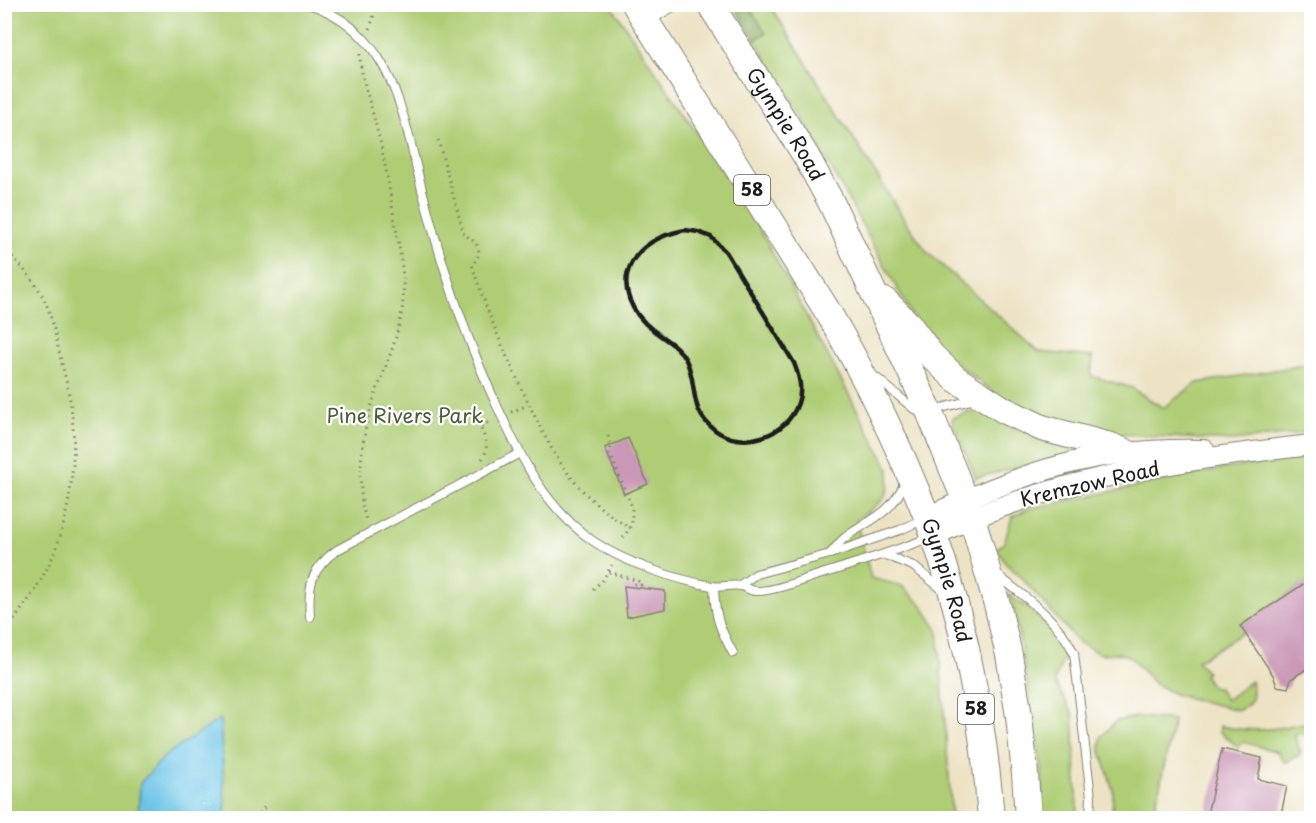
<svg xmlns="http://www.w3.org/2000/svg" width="1316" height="823" font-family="'Playpen Sans',sans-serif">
<rect width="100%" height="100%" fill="#fff"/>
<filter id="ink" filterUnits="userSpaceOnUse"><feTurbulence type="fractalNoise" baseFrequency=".0167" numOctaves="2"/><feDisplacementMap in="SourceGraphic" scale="12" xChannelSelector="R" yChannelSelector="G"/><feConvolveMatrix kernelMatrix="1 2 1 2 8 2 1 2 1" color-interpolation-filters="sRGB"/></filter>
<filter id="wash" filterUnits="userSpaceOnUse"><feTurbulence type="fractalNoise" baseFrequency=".008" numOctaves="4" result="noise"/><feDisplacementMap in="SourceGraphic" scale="24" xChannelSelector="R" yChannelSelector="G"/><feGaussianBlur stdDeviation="1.35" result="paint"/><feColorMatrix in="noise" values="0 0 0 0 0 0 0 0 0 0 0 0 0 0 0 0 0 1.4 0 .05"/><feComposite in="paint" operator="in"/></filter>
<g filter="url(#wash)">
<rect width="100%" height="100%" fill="#ede3c4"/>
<g fill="#afcd74" stroke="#667448" stroke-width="1.5">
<path d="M 5,5 L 611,5 L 751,213 L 889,469 C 891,502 880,502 856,520 L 871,578 L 902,586 L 921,604 L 938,630 L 952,818 L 5,818 L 4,457 L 6,448 L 4,434 Z"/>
<path d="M 748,5 L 770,5 L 904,219 L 927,252 L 1039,352 L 1093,357 L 1091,376 L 1132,388 L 1163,408 L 1197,383 L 1311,364 L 1311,432 L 1232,441 L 1093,432 L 1066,425 L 1003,400 L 938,349 L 912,315 L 803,118 L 755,40 L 765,33 Z"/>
<path d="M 970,412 L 984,412 L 1013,428 L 1065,448 L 1071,448 L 1073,453 L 976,478 L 952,420 L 954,417 Z"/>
<path d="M 1311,457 L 1311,579 L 1241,626 L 1244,632 L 1197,661 L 1207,672 L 1204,675 L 1213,688 L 1218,688 L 1226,700 L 1251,681 C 1255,695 1254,705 1238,710 L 1176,695 L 1155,684 L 1129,656 L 1117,653 L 1100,654 L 1078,642 L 1018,574 L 1005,563 L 997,548 L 1004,543 L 1012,517 L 1027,509 L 1221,469 Z"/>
<path d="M 1009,595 C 1027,608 1064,630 1064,653 C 1064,662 1057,673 1054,681 L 1073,714 L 1078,818 L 1042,818 L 1042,770 L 1016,618 Z"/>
<path d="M 1138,717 L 1174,720 L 1153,818 L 1112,818 L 1113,790 L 1100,748 L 1101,737 L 1116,721 Z"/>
<path d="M 1302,723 L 1311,731 L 1311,748 L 1307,734 L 1294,734 L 1301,754 L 1285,763 L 1278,752 L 1243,742 L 1238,747 L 1220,732 L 1220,726 C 1250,732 1271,731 1302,723 Z"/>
</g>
<path fill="#8bb066" stroke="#546641" stroke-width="1.5" d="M 733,5 L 748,5 L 766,33 L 755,40 Z"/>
<path fill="#68c3e6" stroke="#427081" stroke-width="1.5" d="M 220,719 L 226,818 L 138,818 L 140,783 L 166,755 Z"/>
<g id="blocks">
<g fill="#ca97b6">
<path d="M 628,438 L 648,484 L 624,494 L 605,448 Z"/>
<path d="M 1311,579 L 1311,666 L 1291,679 L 1288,688 L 1277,686 L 1273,675 L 1240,626 Z"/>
<path d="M 624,586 L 665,591 L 665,609 L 627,617 Z"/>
<path d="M 1222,749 L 1262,758 L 1258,779 L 1287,786 L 1280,819 L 1206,819 Z"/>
</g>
</g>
</g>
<g filter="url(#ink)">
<use href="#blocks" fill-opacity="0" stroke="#848070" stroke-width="1.5"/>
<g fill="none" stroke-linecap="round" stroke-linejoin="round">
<defs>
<g id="service">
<path d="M 308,4 C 342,14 369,38 385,69 C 406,109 413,158 425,201 C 444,273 466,339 497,406 C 520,456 545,508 593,541 C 623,562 676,580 712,586 C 721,588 732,584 741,586 C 746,587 750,591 755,591 C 769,592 798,582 812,577 C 852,565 891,552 929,538"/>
<path d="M 651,20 L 678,4"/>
<path d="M 872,374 L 914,409 L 922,410"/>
<path d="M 934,410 L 975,399"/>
<path d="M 831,553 C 836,547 841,540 847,536 C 873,518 892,513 905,482"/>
<path d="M 885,555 L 913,566 L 942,589"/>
<path d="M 997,575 C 1026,598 1058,619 1074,653 L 1091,797 L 1090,818"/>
<path d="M 740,585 L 756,574 L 830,554 L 900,530 L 924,519"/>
<path d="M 714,587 C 715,617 719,627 733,653"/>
<path d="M 310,617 C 308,586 310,569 337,550 L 520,453"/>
</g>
<g id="tertiary">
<path d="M 927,517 C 971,497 1016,477 1063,465 C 1109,452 1157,449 1204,450"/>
<path d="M 933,536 C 1050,478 1183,459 1312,445"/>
</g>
<g id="trunk">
<path id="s1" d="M 635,4 L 828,312 C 866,377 899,446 927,517 C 962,606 984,723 991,818"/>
<path id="s2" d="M 710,4 L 806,156 L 831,202 L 929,411 L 972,517 L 998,608 L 1009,655 L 1019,716 L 1025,774 L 1028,818"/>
<path d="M 885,301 L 909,325 L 931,355 L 956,379 L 1004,410 L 1042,428 L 1111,446 L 1127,453"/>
</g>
</defs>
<use href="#service" stroke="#848070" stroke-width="10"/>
<use href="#tertiary" stroke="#848070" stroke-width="22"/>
<use href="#trunk" stroke="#848070" stroke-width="28"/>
<g stroke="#848070" stroke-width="3" stroke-dasharray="1.5 4.5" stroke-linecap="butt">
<path d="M 370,29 L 377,4"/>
<path d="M 360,54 C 360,76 371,104 376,126 C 384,154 388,182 393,211 C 398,241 405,272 403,302 C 400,335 385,367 374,398 C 362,433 355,485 366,520"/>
<path d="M 438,140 L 464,235 C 479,242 484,252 472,265 C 485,306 501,345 520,385 C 549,447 568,491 630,528"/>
<path d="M 4,248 C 18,263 32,277 42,295 C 51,312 55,333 59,352 C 64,373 70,393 72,415 C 77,456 70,512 55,551 C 43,581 24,607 4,633"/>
<path d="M 511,412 L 528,405"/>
<path d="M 608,436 L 611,446 L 610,454 L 632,507 L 632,524 L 621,542"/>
<path d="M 482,459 C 490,448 485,438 480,426 L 492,421"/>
<path d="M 609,572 L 641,582 L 641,585 L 633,584 L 633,587"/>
<path d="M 593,589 L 603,580 L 612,565"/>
<path d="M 256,818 L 267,804"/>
</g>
<use href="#service" stroke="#fff" stroke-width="8"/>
<use href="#tertiary" stroke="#fff" stroke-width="20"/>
<use href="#trunk" stroke="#fff" stroke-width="26"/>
<path stroke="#1c1c1c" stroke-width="4.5" d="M 685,230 L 698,232 L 711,237 L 726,252 L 794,363 C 799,376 803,389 798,403 C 787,436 743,451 715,430 C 687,409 699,386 686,360 C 679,346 665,340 653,330 C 632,314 618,287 632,262 C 643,243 664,234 685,230 Z"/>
</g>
</g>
<g text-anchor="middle" stroke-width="4.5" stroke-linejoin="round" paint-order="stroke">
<g fill="#fff" stroke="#606060" stroke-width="1.5">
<rect x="734" y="175" width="36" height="30" rx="4.5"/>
<rect x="958" y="694" width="36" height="30" rx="4.5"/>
</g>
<g font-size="18" font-weight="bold" fill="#1c1c1c">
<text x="752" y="196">58</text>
<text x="976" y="715">58</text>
</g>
<g font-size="20" fill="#1c1c1c" stroke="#fff">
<text dy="7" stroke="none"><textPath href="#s2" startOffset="142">Gympie Road</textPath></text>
<text transform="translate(1090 484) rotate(-13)" y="7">Kremzow Road</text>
<text dy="7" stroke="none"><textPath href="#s1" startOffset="658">Gympie Road</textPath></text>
</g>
<g font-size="20" fill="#4f5a3b" stroke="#fff">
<text x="405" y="423">Pine Rivers Park</text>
</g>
</g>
<rect width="1316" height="823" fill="none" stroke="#fff" stroke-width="24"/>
</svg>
